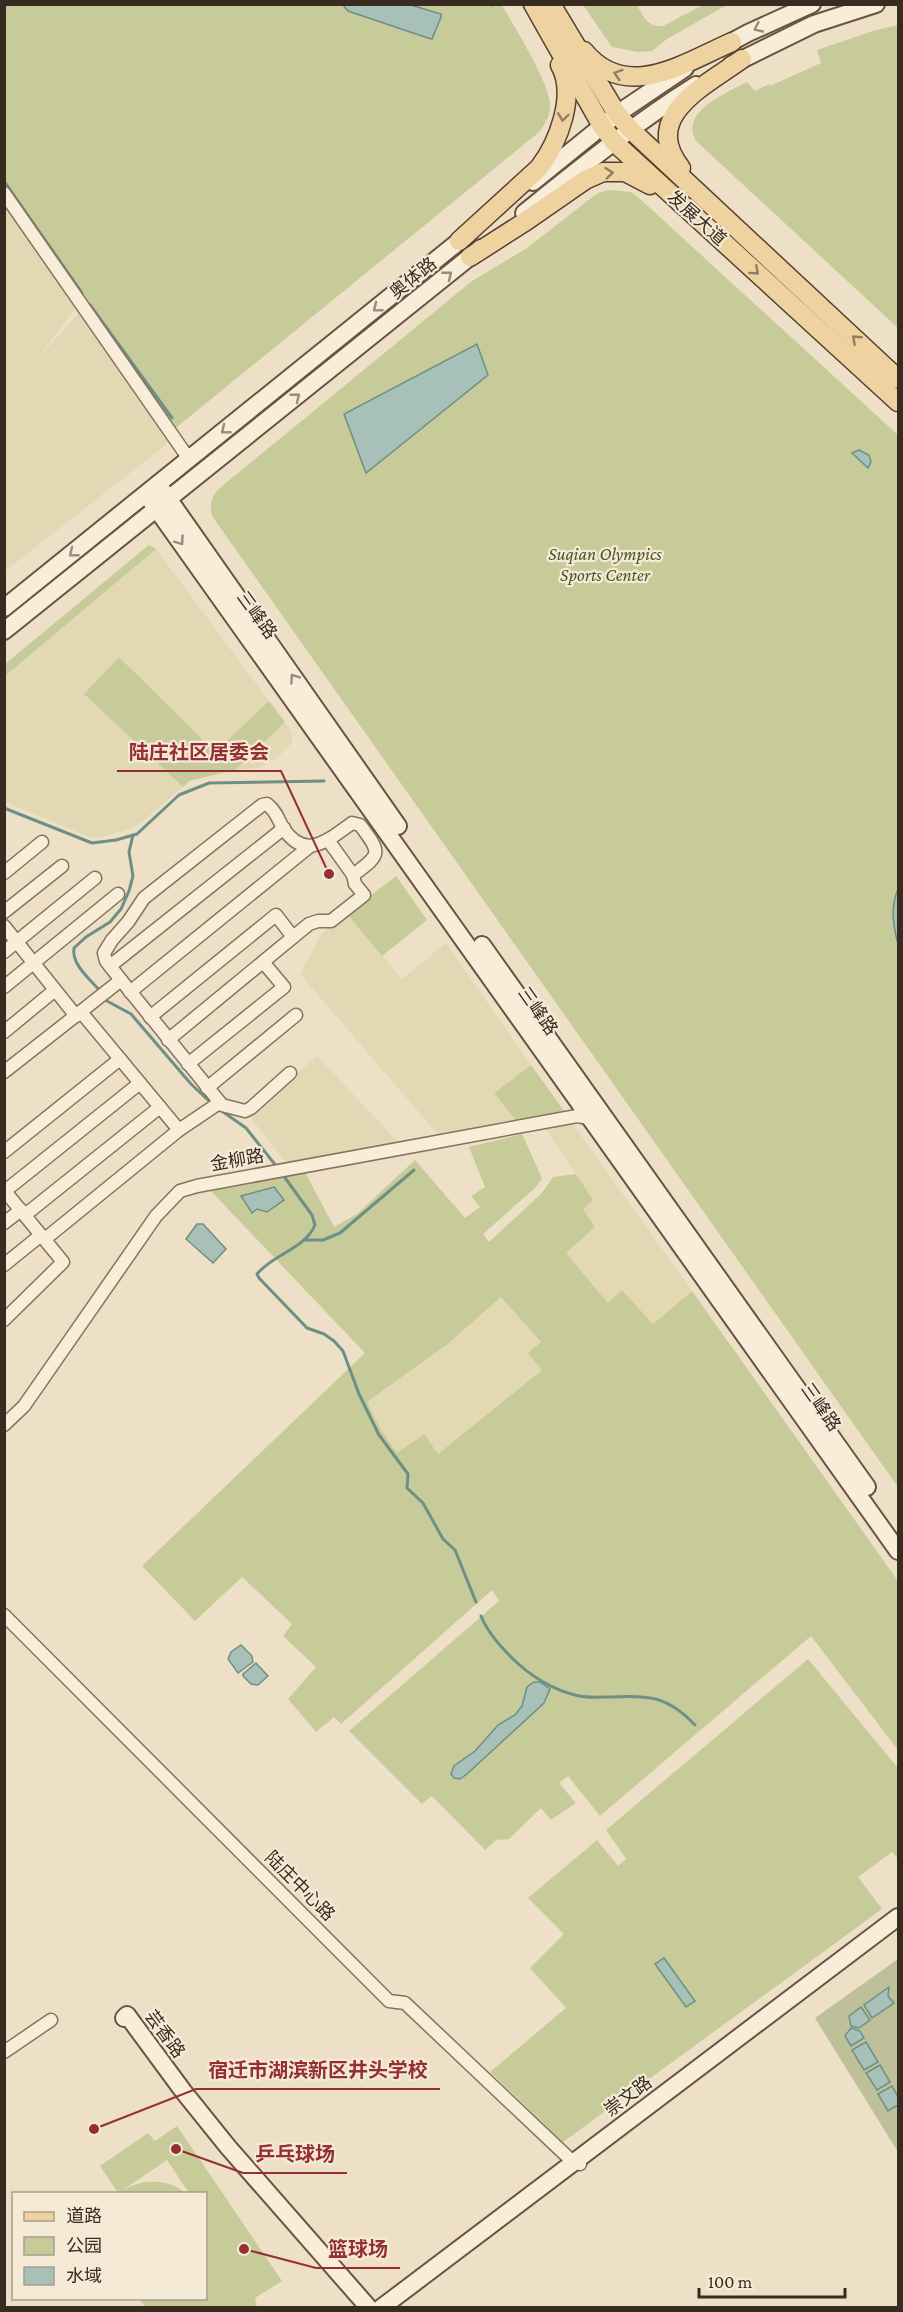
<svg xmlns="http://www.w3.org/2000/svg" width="903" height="2312" font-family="'Crimson Pro','Noto Sans SC',serif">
<rect width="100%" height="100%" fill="#ede0c6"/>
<g fill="#e2d9b4">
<path d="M 4,201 L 77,306 L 38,358 L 80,312 L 169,440 L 167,444 L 5,571 Z"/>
<path d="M 156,549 L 269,701 L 215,753 L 119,657 L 84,694 L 183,787 L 142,822 L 124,831 L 94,839 L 5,802 L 4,676 Z"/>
<path d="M 285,722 L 292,733 L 292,738 L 291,744 L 278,757 L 259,768 L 235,770 Z"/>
<path d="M 347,914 L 402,979 L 446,943 L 531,1065 L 494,1093 L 519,1124 L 441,1138 L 300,974 L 322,933 Z"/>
<path d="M 317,1056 L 401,1145 L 288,1165 L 249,1116 Z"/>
<path d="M 573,1124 L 692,1291 L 653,1324 L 622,1290 L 608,1303 L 566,1253 L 595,1227 L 582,1209 L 593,1200 L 546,1129 Z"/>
<path d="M 501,1297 L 541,1342 L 542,1370 L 438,1454 L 397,1454 L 381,1430 L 367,1402 L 449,1343 Z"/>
</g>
<g fill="#c7cb9a" fill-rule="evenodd">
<path d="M 4,5 L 502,5 C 514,26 548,81 550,103 C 551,114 545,125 538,133 L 172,431 L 5,191 Z"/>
<path d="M 583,5 L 637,5 C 644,17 647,27 663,26 L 703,5 L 727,5 L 667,39 L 652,51 L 638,52 L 612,47 Z"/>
<path d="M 898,25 L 898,328 L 696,141 C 679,111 727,93 747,82 L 755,91 L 769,84 L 770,86 L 821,63 L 817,50 L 873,31 Z"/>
<path d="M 609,190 L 631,192 L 639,198 L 898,435 L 898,1487 L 212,516 C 209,504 212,495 221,487 L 472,281 L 527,248 L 586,202 L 598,193 Z"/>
<path d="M 149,545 L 156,549 L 5,676 L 5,664 Z"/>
<path d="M 119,657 L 215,752 L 269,701 L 285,722 L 235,770 L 189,781 L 183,787 L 84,694 Z"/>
<path d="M 396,876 L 427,920 L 382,956 L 347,914 Z"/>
<path d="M 531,1065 L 567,1115 L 519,1124 L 494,1093 Z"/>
<path d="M 522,1134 L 542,1178 L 536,1187 L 483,1234 L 489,1242 L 542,1193 L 553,1177 L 576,1174 L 593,1200 L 583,1209 L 595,1227 L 566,1253 L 608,1303 L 622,1290 L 653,1324 L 692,1291 L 898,1581 L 898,1750 L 811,1636 L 600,1816 L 568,1776 L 559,1783 L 576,1803 L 551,1820 L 541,1808 L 509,1839 L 496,1840 L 485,1850 L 432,1796 L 422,1804 L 349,1731 L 499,1601 L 492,1590 L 341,1724 L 334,1717 L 316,1732 L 288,1699 L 316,1667 L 283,1636 L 292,1624 L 242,1577 L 195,1621 L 142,1566 L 365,1353 L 209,1189 L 305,1172 L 334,1227 L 357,1214 L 415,1160 L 465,1218 L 480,1207 L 471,1196 L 485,1187 L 469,1147 ZM 501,1297 L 541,1342 L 528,1353 L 542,1370 L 438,1454 L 424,1434 L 397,1453 L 381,1430 L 367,1402 L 449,1343 Z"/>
<path d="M 808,1659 L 898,1768 L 898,1859 L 892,1852 L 858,1877 L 882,1909 L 563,2142 L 490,2072 L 566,2008 L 530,1968 L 564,1934 L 528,1898 L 597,1840 L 618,1866 L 626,1859 L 606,1830 Z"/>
<path d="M 177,2126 L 282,2281 L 255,2298 L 257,2307 L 145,2307 L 139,2299 L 206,2298 L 206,2194 L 189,2193 L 167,2160 L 124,2189 C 147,2179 165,2178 186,2193 L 119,2193 L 122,2191 L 118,2193 L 100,2166 L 148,2133 L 155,2141 Z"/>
</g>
<path fill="#bdc099" d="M 898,1959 L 898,2152 L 815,2018 Z"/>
<g fill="#a8c1b8" stroke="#6e8f85" stroke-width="1.5">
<path d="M 343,5 L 411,5 L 441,14 L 441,17 L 432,39 L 428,38 L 348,11 Z"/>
<path d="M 477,344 L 488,375 L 366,473 L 344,414 Z"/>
<path d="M 859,450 L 869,455 L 871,462 L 868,468 L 852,453 Z"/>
<path d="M 898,889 L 898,944 C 893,925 890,908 898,889 Z"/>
<path d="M 274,1187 L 284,1200 L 267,1212 L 257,1209 L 252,1213 L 241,1196 Z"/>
<path d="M 197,1224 L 203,1224 L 226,1249 L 213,1263 L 186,1239 Z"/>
<path d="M 241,1645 L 252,1656 L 253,1662 L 238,1673 L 228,1659 L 231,1652 Z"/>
<path d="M 256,1663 L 268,1676 L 258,1685 L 251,1684 L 243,1676 L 243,1674 Z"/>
<path d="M 534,1682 L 540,1682 L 550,1689 L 544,1703 L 467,1774 L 460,1779 L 454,1778 L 451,1774 L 454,1766 L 475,1751 L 498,1725 L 515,1715 L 522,1706 L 527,1687 Z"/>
<path d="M 664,1958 L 695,2001 L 686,2007 L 655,1964 Z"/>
<path d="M 889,1987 L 888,1996 L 894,2003 L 872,2018 L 864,2005 Z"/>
<path d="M 861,2007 L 870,2020 L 859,2028 L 851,2026 L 849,2016 Z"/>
<path d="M 851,2028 L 860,2031 L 864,2038 L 851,2046 L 845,2036 Z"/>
<path d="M 866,2042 L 878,2062 L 864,2070 L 852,2050 Z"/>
<path d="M 880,2065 L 890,2082 L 877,2090 L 866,2073 Z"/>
<path d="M 892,2086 L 898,2097 L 898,2105 L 888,2111 L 878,2094 Z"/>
</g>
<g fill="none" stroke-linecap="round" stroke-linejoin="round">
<g stroke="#6e8f85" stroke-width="3">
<path d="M 491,4 L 492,5"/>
<path d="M 4,181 L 82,293"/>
<path d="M 90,305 L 172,418"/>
<path d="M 4,808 L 92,843 L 116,840 L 137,834 L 179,795 L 209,783 L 324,781"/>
<path d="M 100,991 C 90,979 71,964 74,948 L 86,937 L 110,922 L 121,909 L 129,891 L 133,876 L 129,852 L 133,835"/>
<path d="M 104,996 L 107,1001 L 131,1014 L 191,1084 L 208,1100"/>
<path d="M 219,1109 L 246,1128 L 277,1167"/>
<path d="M 283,1175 L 312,1215 L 315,1225 C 305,1249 273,1254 257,1274 L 259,1278 L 307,1328 L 324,1334 L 334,1341 L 343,1351 L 359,1394 L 379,1435 L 408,1474 L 407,1488 L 423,1503 L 443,1539 L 455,1550 L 476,1602"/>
<path d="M 304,1240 L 323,1240 L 340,1233 L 414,1170"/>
<path d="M 481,1616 C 487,1631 500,1646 511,1657 C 530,1676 552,1690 579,1696 C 589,1698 601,1697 611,1697 C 649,1695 668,1696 695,1725"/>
</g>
<defs>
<g id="street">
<path d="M 4,193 L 189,459"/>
<path d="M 4,873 L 42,842"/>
<path d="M 4,912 L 62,866"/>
<path d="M 4,926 L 76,1016"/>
<path d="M 4,952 L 95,878"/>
<path d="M 110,966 L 284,828"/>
<path d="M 121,980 L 106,961 L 104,953 L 112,940 L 128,922 L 144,898 L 262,805 L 267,804 C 276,811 278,819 283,828 C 305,861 327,841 352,823 L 360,825 C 381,853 382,854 353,875 L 328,840"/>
<path d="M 4,987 L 118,894"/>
<path d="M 130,992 L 309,847"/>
<path d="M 81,1012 L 179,1130 L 219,1103"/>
<path d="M 150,1017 L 276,915 L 293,937"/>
<path d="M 4,1032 L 55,990"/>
<path d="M 168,1040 L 309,924 L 318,921 L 331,921 L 364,895 L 355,884 L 353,875"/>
<path d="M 188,1064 L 284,987 L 263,962"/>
<path d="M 4,1072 L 121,980 L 222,1105 L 245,1111 L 251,1108 L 290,1073"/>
<path d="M 207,1088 L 296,1015"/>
<path d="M 4,1152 L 120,1059"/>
<path d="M 4,1190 L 63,1262 L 4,1320"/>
<path d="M 5,1191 L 140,1083"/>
<path d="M 25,1215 L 160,1107"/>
<path d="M 4,1223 L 21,1210"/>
<path d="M 45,1239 L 179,1130"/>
<path d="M 4,1265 L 41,1235"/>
<path d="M 4,1425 L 24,1406 L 156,1216 L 180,1191 L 197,1186 L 577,1116 L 589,1118"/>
<path d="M 4,1615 L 389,2001 L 405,2003 L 573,2162 L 580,2164"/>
<path d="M 4,2052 L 51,2020"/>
</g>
<g id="secondary">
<path d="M 720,48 L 748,33 L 812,4"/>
<path d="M 731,65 L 814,24 L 876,4"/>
<path d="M 533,182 L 617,114 L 685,68"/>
<path d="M 524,213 C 580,168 635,123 696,85"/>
<path d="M 158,484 L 398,826"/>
<path d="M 146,494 L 898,1551"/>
<path d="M 4,608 L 468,234"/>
<path d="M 4,631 L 481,248"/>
<path d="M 482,945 L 867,1487"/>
<path d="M 124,2018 L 127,2015 L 183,2091 L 228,2147 L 369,2308"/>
<path d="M 381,2308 L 898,1917"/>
</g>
<g id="primary">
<path d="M 533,4 L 602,126 L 614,142 L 898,402"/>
<path d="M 551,4 L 617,114 L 631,130 L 898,379"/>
<path d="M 584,51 C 626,103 684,63 732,42"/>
<path d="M 681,168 C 640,116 705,86 742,59"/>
<path d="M 459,241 L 539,168 C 558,143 577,95 560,65"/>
<path d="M 470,257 L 523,223 L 585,180 L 603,172 L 625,172 L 650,185"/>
</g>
</defs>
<use href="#street" stroke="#88725d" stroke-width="15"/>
<use href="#secondary" stroke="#695340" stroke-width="20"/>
<use href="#primary" stroke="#564030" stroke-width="21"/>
<use href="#street" stroke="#f8edd9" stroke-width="12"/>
<use href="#secondary" stroke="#f8edd9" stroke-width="16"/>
<use href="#primary" stroke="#eed2a0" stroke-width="18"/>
</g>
<defs><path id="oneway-chevron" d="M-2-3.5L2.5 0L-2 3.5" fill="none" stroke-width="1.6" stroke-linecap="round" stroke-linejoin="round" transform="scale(1.5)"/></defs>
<g stroke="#988c7c">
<use href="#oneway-chevron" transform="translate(758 28) rotate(155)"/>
<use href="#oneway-chevron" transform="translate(448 275) rotate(-39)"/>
<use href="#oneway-chevron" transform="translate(377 308) rotate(141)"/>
<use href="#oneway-chevron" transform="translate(296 397) rotate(-39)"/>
<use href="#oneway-chevron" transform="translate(225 430) rotate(141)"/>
<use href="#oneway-chevron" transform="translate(180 541) rotate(54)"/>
<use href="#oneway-chevron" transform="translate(73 553) rotate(141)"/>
<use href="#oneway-chevron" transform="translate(294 678) rotate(-125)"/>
</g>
<g stroke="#937e60">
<use href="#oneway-chevron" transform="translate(618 74) rotate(-162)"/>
<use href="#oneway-chevron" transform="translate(563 117) rotate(98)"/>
<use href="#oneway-chevron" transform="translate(609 173) rotate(-6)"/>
<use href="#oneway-chevron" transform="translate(755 271) rotate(42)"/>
<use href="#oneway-chevron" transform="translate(856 339) rotate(-137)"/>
</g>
<g text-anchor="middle" stroke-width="4.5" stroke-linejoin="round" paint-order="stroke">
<g font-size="18" fill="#382b20" stroke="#f4ead6">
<text transform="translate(697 218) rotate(42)" y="6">发展大道</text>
<text transform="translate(413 278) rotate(-39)" y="6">奥体路</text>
<text transform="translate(257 615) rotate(54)" y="6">三峰路</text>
<text transform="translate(538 1011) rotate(55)" y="6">三峰路</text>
<text transform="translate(237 1160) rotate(-10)" y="6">金柳路</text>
<text transform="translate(821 1407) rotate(55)" y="6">三峰路</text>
<text transform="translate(300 1886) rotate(45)" y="6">陆庄中心路</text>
<text transform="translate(165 2034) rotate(54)" y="6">芸香路</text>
<text transform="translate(628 2096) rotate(-37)" y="6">崇文路</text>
</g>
<g font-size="18" font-style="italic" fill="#4b5427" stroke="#f4ead6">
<text x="605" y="560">Suqian Olympics<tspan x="605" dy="21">Sports Center</tspan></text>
</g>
</g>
<path fill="none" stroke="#942f34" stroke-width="2" d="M329 874L281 771H117M94 2129L196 2089H440M176 2149L243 2173H347M244 2249L316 2268H400"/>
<g fill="#942f34" stroke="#f4ead6" stroke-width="2">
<circle cx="329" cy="874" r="6"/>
<circle cx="94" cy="2129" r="6"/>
<circle cx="176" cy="2149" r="6"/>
<circle cx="244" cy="2249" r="6"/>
</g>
<g font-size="20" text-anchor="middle" font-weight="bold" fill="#942f34" stroke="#f4ead6" stroke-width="4.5" stroke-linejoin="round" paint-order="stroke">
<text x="199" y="759">陆庄社区居委会</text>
<text x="318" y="2077">宿迁市湖滨新区井头学校</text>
<text x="295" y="2161">乒乓球场</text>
<text x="358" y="2256">篮球场</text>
</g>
<rect width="903" height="2312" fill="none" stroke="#382b20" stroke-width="12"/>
<rect x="12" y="2192" width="195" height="108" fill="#f4ead6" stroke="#a99e8d" stroke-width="1.5"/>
<rect x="24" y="2212" width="30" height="9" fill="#eed2a0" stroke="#a99e8d" stroke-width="1.5"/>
<text x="66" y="2222" font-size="18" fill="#382b20">道路</text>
<rect x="24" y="2237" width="30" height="18" fill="#c7cb9a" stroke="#a99e8d" stroke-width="1.5"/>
<text x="66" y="2252" font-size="18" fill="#382b20">公园</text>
<rect x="24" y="2267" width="30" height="18" fill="#a8c1b8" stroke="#a99e8d" stroke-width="1.5"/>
<text x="66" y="2282" font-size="18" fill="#382b20">水域</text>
<path d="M699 2288v9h146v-9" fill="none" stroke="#382b20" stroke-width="3"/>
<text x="708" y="2288" font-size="18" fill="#382b20" stroke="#f4ead6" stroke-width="4.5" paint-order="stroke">100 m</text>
</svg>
